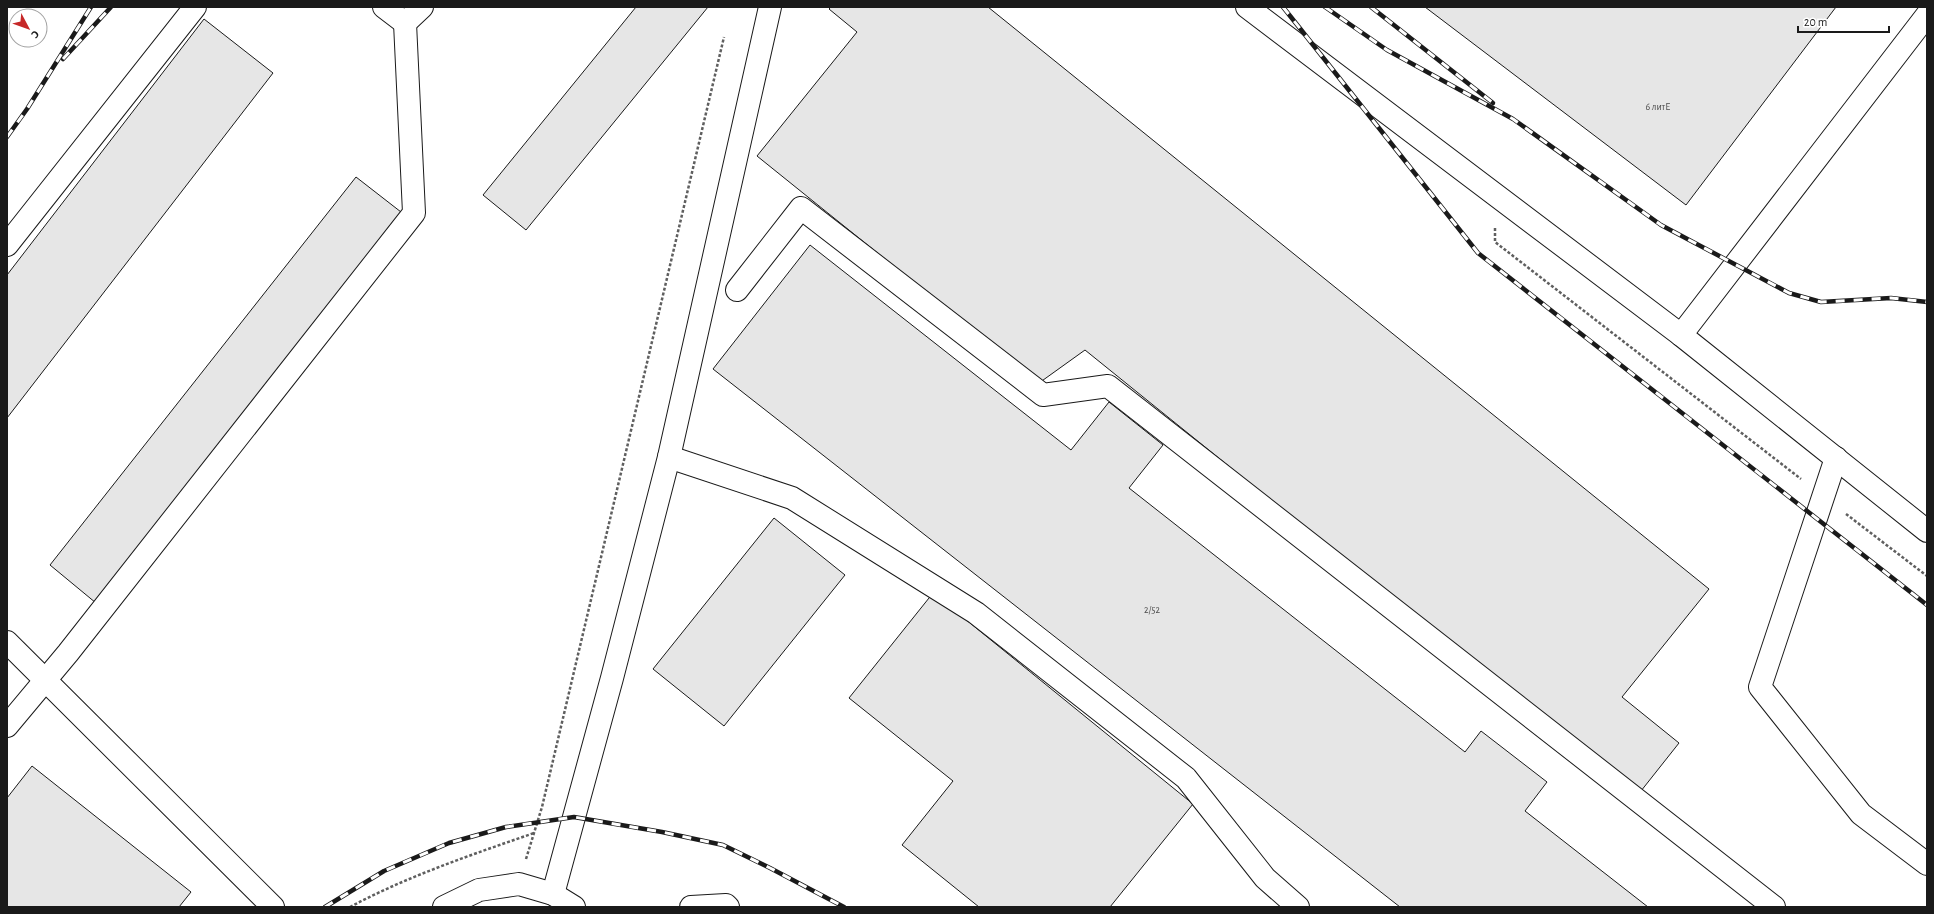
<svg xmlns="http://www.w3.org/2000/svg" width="1934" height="914" font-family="'Alegreya Sans',sans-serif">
<rect width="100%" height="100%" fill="#fff"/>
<g fill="#e6e6e6" stroke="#1a1a1a">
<path d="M 636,7 L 708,7 L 526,230 L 483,195 Z"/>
<path d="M 831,7 L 988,7 L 1709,589 L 1622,697 L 1679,743 L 1637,796 L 1085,350 L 1039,383 L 757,156 L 857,32 L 829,9 Z"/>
<path d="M 1425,7 L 1836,7 L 1686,205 Z"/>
<path d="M 204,19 L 273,73 L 7,418 L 7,275 Z"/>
<path d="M 356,177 L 401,212 L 96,603 L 50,565 Z"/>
<path d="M 810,245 L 1071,450 L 1109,402 L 1163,445 L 1129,488 L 1465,752 L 1481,731 L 1547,782 L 1525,811 L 1648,907 L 1400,907 L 713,369 Z"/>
<path d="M 774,518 L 845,575 L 724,726 L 653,669 Z"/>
<path d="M 933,593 L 1193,804 L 1110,907 L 979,907 L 902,845 L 953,781 L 849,698 Z"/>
<path d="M 32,766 L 191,892 L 179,907 L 7,907 L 7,798 Z"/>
</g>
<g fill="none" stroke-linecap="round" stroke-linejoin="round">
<defs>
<g id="minor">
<path d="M 384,7 L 405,23 L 422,7"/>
<path d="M 1247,7 L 1681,335 L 1927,531"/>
<path d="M 7,245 L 195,7"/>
<path d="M 737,290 L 801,208 L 1043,395 L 1108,386 L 1774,907"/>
<path d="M 1681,335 L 1927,15"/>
<path d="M 669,457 L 792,498 L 976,613 L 1186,778 L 1265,878 L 1298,907"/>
<path d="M 1836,458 L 1760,687 L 1861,814 L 1927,864"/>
<path d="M 7,642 L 273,907"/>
<path d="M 7,726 L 68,653 L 414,213 L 405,23"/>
<path d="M 553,894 L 612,678 L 669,457 L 770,7"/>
<path d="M 444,907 L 479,890 L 519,884 L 553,894 L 574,907"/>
<path d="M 691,907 L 726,905 L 728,907"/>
</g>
</defs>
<use href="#minor" stroke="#1a1a1a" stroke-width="24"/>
<g stroke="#5f5f5f" stroke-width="2.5" stroke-dasharray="3 2" stroke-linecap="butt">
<path d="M 1495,228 L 1495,242 L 1801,479"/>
<path d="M 1846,514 L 1927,576"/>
<path d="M 526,859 L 542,807 L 724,37"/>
<path d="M 350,907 C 408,876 471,855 534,833"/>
</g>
<use href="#minor" stroke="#fff" stroke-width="22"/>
<defs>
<g id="rail">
<path d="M 1283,7 L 1478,253 L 1927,605"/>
<path d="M 1325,7 L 1387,50 L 1513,119 L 1661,225 L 1789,293 L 1821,302 L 1891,298 L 1927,302"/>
<path d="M 1371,7 L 1493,103"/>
<path d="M 63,59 L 111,7"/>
<path d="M 7,137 L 27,109 L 91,7"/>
<path d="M 325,907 L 384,871 L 449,843 L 506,827 L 574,817 L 662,832 L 723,845 L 770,868 L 844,907"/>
</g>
</defs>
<use href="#rail" stroke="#1a1a1a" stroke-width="4.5"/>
<use href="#rail" stroke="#fff" stroke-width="3" stroke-dasharray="9" stroke-linecap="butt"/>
</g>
<g text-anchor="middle" stroke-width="3" stroke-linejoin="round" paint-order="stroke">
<g font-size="10" fill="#4d4d4d">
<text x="1658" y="110">6 литЕ</text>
<text x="1152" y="613">2/52</text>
</g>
</g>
<rect width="1934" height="914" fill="none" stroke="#1a1a1a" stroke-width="16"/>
<g transform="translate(28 28) rotate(131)"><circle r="19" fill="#ffffff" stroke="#a3a3a3"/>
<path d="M0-3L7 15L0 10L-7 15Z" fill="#c62828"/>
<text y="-6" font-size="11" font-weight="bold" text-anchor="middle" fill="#1a1a1a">С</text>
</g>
<path d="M1798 26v6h91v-6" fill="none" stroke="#1a1a1a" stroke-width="2"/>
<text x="1804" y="26" font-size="12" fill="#1a1a1a" stroke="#ffffff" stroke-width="3" paint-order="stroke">20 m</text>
</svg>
